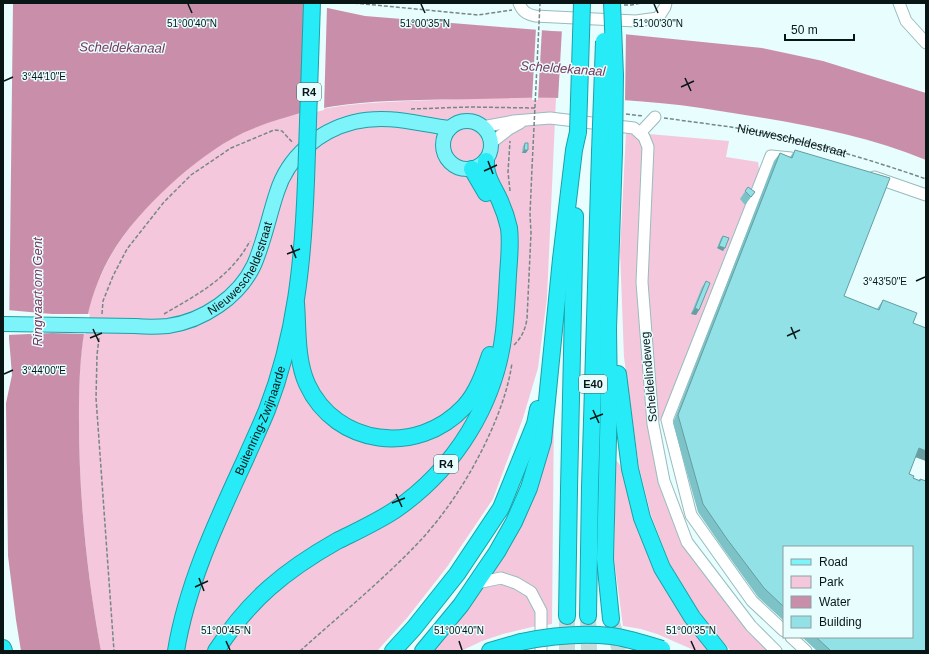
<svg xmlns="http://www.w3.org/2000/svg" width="929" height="654" font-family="Arial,sans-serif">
<rect width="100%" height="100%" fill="#e7fdfe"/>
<g fill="#f4c7dc">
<path d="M 556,98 L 547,298 L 538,368 L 523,418 L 493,499 L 447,567 L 407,618 L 377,651 L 101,651 C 87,575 79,498 79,421 C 79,383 79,341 90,304 C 104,258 131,220 166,188 C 190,167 214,146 243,133 C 304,104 372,102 438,100 C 477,98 517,96 556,98 Z"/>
<path d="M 626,132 L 729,141 L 726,157 L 758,162 L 760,175 L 663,419 L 648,425 L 682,544 L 769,651 L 730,651 L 729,649 L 699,612 L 670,564 L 651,515 L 639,467 L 624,357 L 620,251 Z"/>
<path d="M 554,407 L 552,624 L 532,627 L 503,634 L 482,641 L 461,651 L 432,651 L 482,587 Z"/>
<path d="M 616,460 L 624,470 L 637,520 L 712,651 L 696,651 L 657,634 L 641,629 L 623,626 L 614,559 Z"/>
</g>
<path fill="#c98faa" d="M 13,3 L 304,3 L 365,16 L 552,31 L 623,34 L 762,48 L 823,61 L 926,93 L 926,160 C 875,139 819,127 764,118 C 743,115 722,111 701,108 C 640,99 577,97 515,98 C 483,99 451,99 419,100 C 380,101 341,103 304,112 C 283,118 262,124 243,133 C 216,146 192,165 170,185 C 140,213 113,243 98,282 C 80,326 79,374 79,421 C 79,498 87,575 101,651 L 21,651 L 16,620 L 8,556 L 6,403 L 12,375 L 9,338 Z"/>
<g fill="#e7fdfe">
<path d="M 304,3 L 312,3 L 327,6 L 324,110 L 300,116 Z"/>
<path d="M 536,28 L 542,28 L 538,100 L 532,100 Z"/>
<path d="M 562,29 L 626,32 L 625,103 L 558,100 Z"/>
<path d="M 7,310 L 52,314 L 90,314 L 86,334 L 52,333 L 7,335 Z"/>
</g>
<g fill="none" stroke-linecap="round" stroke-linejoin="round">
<g stroke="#c6dadb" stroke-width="16" stroke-dasharray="16 8" stroke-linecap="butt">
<path d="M 567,616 L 567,651"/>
<path d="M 588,616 L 589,651"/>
<path d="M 611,619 L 620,651"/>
</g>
<defs>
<g id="minor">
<path d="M 519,3 C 522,11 526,14 535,16 L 636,21 L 658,18 L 665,7 L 666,3"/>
<path d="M 899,3 L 906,21 L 926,43"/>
<path d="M 482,127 L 514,121 L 550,118 L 634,128 L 644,137 L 648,147 L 642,282 L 653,424 L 664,481 L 687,542 L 751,626 L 776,651"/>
<path d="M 640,133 L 655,117"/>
<path d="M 491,143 L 509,129 L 520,123"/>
<path d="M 874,177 L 926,195"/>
<path d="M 477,583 L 501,578 L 516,583 L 531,592 L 541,611 L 541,651"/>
<path d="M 784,631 L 752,601 L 691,515 L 667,420 L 771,156 L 791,158"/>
<path d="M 791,637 L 806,651"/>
</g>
<g id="major">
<circle cx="467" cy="145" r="24"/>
<path id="s2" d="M 135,326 C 146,327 157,327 168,326 C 203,321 239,297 254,265 C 264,242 269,216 277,192 C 288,157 318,131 354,122 C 388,114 417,124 450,128"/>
</g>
<g id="highway">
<path d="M 472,169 L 486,193"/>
<path d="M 296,303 C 298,329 296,359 307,384 C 336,447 418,456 464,407 C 477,393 484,373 490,355"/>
<path d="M 618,374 L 630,469 L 642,518 L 662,568 L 692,617 L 719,651"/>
<path d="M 567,616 L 569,489 L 575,216"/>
<path d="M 588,616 L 590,487 L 600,152"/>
<path d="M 611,619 L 605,559 L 609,399 L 608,329 L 614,152"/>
<path d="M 3,648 L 4,651"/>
<path id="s3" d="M 176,651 C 187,584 217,521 245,460 C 252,444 260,427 267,410 C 296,335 303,261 306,181"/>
<path d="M 216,651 C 249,600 284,571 337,541 C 357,531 377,522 395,510 C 455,469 496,403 504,331 C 506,312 507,294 508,275 C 509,259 511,243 509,228 C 507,219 504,210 500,201 C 494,187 485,177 486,161"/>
<path d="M 393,651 L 414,628 L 457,574 L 501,508 L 535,424 L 538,409"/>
<path d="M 423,651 L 461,605 L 497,552 L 514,522 L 529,488 L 543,441 L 561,259 L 574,150 L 578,132"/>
<path d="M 490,651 L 521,642"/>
</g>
</defs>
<use href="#minor" stroke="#98bcbe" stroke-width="13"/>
<use href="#major" stroke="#1ca0a8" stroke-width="16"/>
<use href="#highway" stroke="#1ca0a8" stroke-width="18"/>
<g stroke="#758787" stroke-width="1.5" stroke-dasharray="4 2" stroke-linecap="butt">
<path d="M 354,3 L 478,15 L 512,10"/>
<path d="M 624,5 L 631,5 L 641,3"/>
<path d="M 411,109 L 469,107 L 535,108"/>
<path d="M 626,114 L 643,116"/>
<path id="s1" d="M 664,118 C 686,121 709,124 731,127 C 797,138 863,157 926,179"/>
<path d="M 510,191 L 508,172 L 510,141"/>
<path d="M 102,314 L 103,301 L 113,276 L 127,249 L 164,202 L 191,175 L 231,148 L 274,130 L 282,131 L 293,143"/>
<path d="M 164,314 C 198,294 230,278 250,241"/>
<path d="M 99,338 L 97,355 L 96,398 L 114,651"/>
<path d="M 514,345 C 522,337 525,330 527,319 L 531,233 L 530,214 L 532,168"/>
<path d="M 300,651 C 340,615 382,581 419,542 C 446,513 468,479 485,444 C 497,419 508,391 512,363"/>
</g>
<use href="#minor" stroke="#fff" stroke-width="11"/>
<use href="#major" stroke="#7df3fa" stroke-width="14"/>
<use href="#highway" stroke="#27ebf6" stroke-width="16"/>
<defs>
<path id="major-bridge" d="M 3,324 L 135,326"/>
<g id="highway-bridge">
<path d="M 612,3 L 615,75 L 614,152"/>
<path d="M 578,132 L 582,3"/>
<path d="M 600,152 L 604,41"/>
<path d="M 306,181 L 312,3"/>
<path d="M 521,642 C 550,636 580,633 611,636 C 628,638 645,644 662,649"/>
</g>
</defs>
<use href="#major-bridge" stroke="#1ca0a8" stroke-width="16" stroke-linecap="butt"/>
<use href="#highway-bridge" stroke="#1ca0a8" stroke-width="18" stroke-linecap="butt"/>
<path stroke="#758787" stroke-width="1.5" stroke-dasharray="4 2" stroke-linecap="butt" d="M 532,168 L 540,3"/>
<use href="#major-bridge" stroke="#7df3fa" stroke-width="14"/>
<use href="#highway-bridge" stroke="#27ebf6" stroke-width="16"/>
</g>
<g fill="#7dc2c6">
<path d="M 525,143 L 526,153 L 522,153 L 523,146 Z"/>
<path d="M 795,150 L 844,296 L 877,309 L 883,300 L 913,323 L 926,328 L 926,461 L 915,457 L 909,474 L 913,478 L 919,480 L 920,479 L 926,651 L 817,651 L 802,637 L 912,637 L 784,547 L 784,621 L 758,597 L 722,547 L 698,512 L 673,423 L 774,161 L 780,153 L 790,157 Z"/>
<path d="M 748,187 L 755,192 L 745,205 L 740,199 Z"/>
<path d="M 723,236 L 723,251 L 717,248 L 721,238 Z"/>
<path d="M 706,281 L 699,310 L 696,315 L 691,314 L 702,287 Z"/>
</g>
<g fill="#669ea1">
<path d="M 524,150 L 528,150 L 526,153 L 522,153 Z"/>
<path d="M 719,246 L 725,248 L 723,251 L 717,248 Z"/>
<path d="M 695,308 L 699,310 L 696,315 L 691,314 Z"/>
<path d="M 919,448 L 926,451 L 926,461 L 913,456 Z"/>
</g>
<g fill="#91e1e6" stroke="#669ea1">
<path d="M 525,143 L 528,143 L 528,150 L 524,150 Z"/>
<path d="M 795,150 L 890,178 L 844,296 L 879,310 L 883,300 L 917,313 L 913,323 L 926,328 L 926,451 L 919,448 L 909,474 L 914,476 L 913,478 L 920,481 L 920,479 L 926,481 L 926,651 L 831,651 L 816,637 L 912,637 L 912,547 L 784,547 L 784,607 L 764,588 L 727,539 L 703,504 L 678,415 L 780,153 L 792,158 Z"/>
<path d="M 748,187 L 755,192 L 751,197 L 745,191 Z"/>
<path d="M 723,236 L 729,238 L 725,248 L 719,246 Z"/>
<path d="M 706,281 L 710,283 L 699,310 L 695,308 Z"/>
</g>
<path fill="none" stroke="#081616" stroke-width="1.5" d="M 188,4 L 192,13M 421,4 L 425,13M 654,4 L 658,13M 685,78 L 691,91M 4,81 L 13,77M 681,87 L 694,81M 488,161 L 493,174M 484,171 L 497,165M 291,245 L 296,258M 287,254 L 300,249M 916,281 L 925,277M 791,327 L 796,339M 93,329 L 99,342M 787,336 L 800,330M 90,338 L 102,333M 4,374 L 13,370M 593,410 L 599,423M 590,419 L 603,414M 396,494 L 402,507M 392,503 L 405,498M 199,578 L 204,591M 195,587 L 208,581M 226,641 L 230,650M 459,641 L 462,650M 691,641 L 695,650"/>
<g text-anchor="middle" stroke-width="3" stroke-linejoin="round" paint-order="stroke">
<g fill="#e7fdfe" stroke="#4b5b5c" stroke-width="1">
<rect x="297" y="83" width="24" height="18" rx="3"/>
<rect x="579" y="375" width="28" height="18" rx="3"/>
<rect x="434" y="455" width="24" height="18" rx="3"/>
</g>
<g font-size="11" font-weight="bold" fill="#081616">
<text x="309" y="96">R4</text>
<text x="593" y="388">E40</text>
<text x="446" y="468">R4</text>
</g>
<g font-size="12" fill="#081616" stroke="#e7fdfe">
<text dy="4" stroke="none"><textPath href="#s1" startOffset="130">Nieuwescheldestraat</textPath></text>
<text dy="4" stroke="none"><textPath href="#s2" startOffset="132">Nieuwescheldestraat</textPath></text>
<text transform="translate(649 377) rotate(-95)" y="4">Scheldelindeweg</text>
<text dy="4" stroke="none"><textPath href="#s3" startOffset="246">Buitenring-Zwijnaarde</textPath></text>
</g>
<g font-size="13" font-style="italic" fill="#7c355a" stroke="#e7fdfe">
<text transform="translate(122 47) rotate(1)" y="5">Scheldekanaal</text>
<text transform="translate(563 68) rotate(4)" y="5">Scheldekanaal</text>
<text transform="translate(37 292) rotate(-90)" y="5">Ringvaart om Gent</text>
</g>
</g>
<g font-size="10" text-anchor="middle" fill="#081616" stroke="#e7fdfe" stroke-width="3" stroke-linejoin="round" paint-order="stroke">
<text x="192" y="27">51°00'40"N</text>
<text x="425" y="27">51°00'35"N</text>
<text x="658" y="27">51°00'30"N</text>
<text x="44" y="80">3°44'10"E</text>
<text x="885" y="285">3°43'50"E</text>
<text x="44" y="374">3°44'00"E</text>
<text x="226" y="634">51°00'45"N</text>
<text x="459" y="634">51°00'40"N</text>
<text x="691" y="634">51°00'35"N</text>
</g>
<rect width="929" height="654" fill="none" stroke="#081616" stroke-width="8"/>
<rect x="783" y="546" width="130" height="92" fill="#e7fdfe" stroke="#8ea1a1"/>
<rect x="791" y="559" width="20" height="6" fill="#7df3fa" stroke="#8ea1a1"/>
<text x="819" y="566" font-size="12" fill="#081616">Road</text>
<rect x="791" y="576" width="20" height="12" fill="#f4c7dc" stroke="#8ea1a1"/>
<text x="819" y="586" font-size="12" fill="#081616">Park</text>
<rect x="791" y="596" width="20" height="12" fill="#c98faa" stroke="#8ea1a1"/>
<text x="819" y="606" font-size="12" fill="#081616">Water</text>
<rect x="791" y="616" width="20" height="12" fill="#91e1e6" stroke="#8ea1a1"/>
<text x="819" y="626" font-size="12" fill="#081616">Building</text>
<path d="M785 34v6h69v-6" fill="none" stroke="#081616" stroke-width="2"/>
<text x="791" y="34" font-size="12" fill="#081616" stroke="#e7fdfe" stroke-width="3" paint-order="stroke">50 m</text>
</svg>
